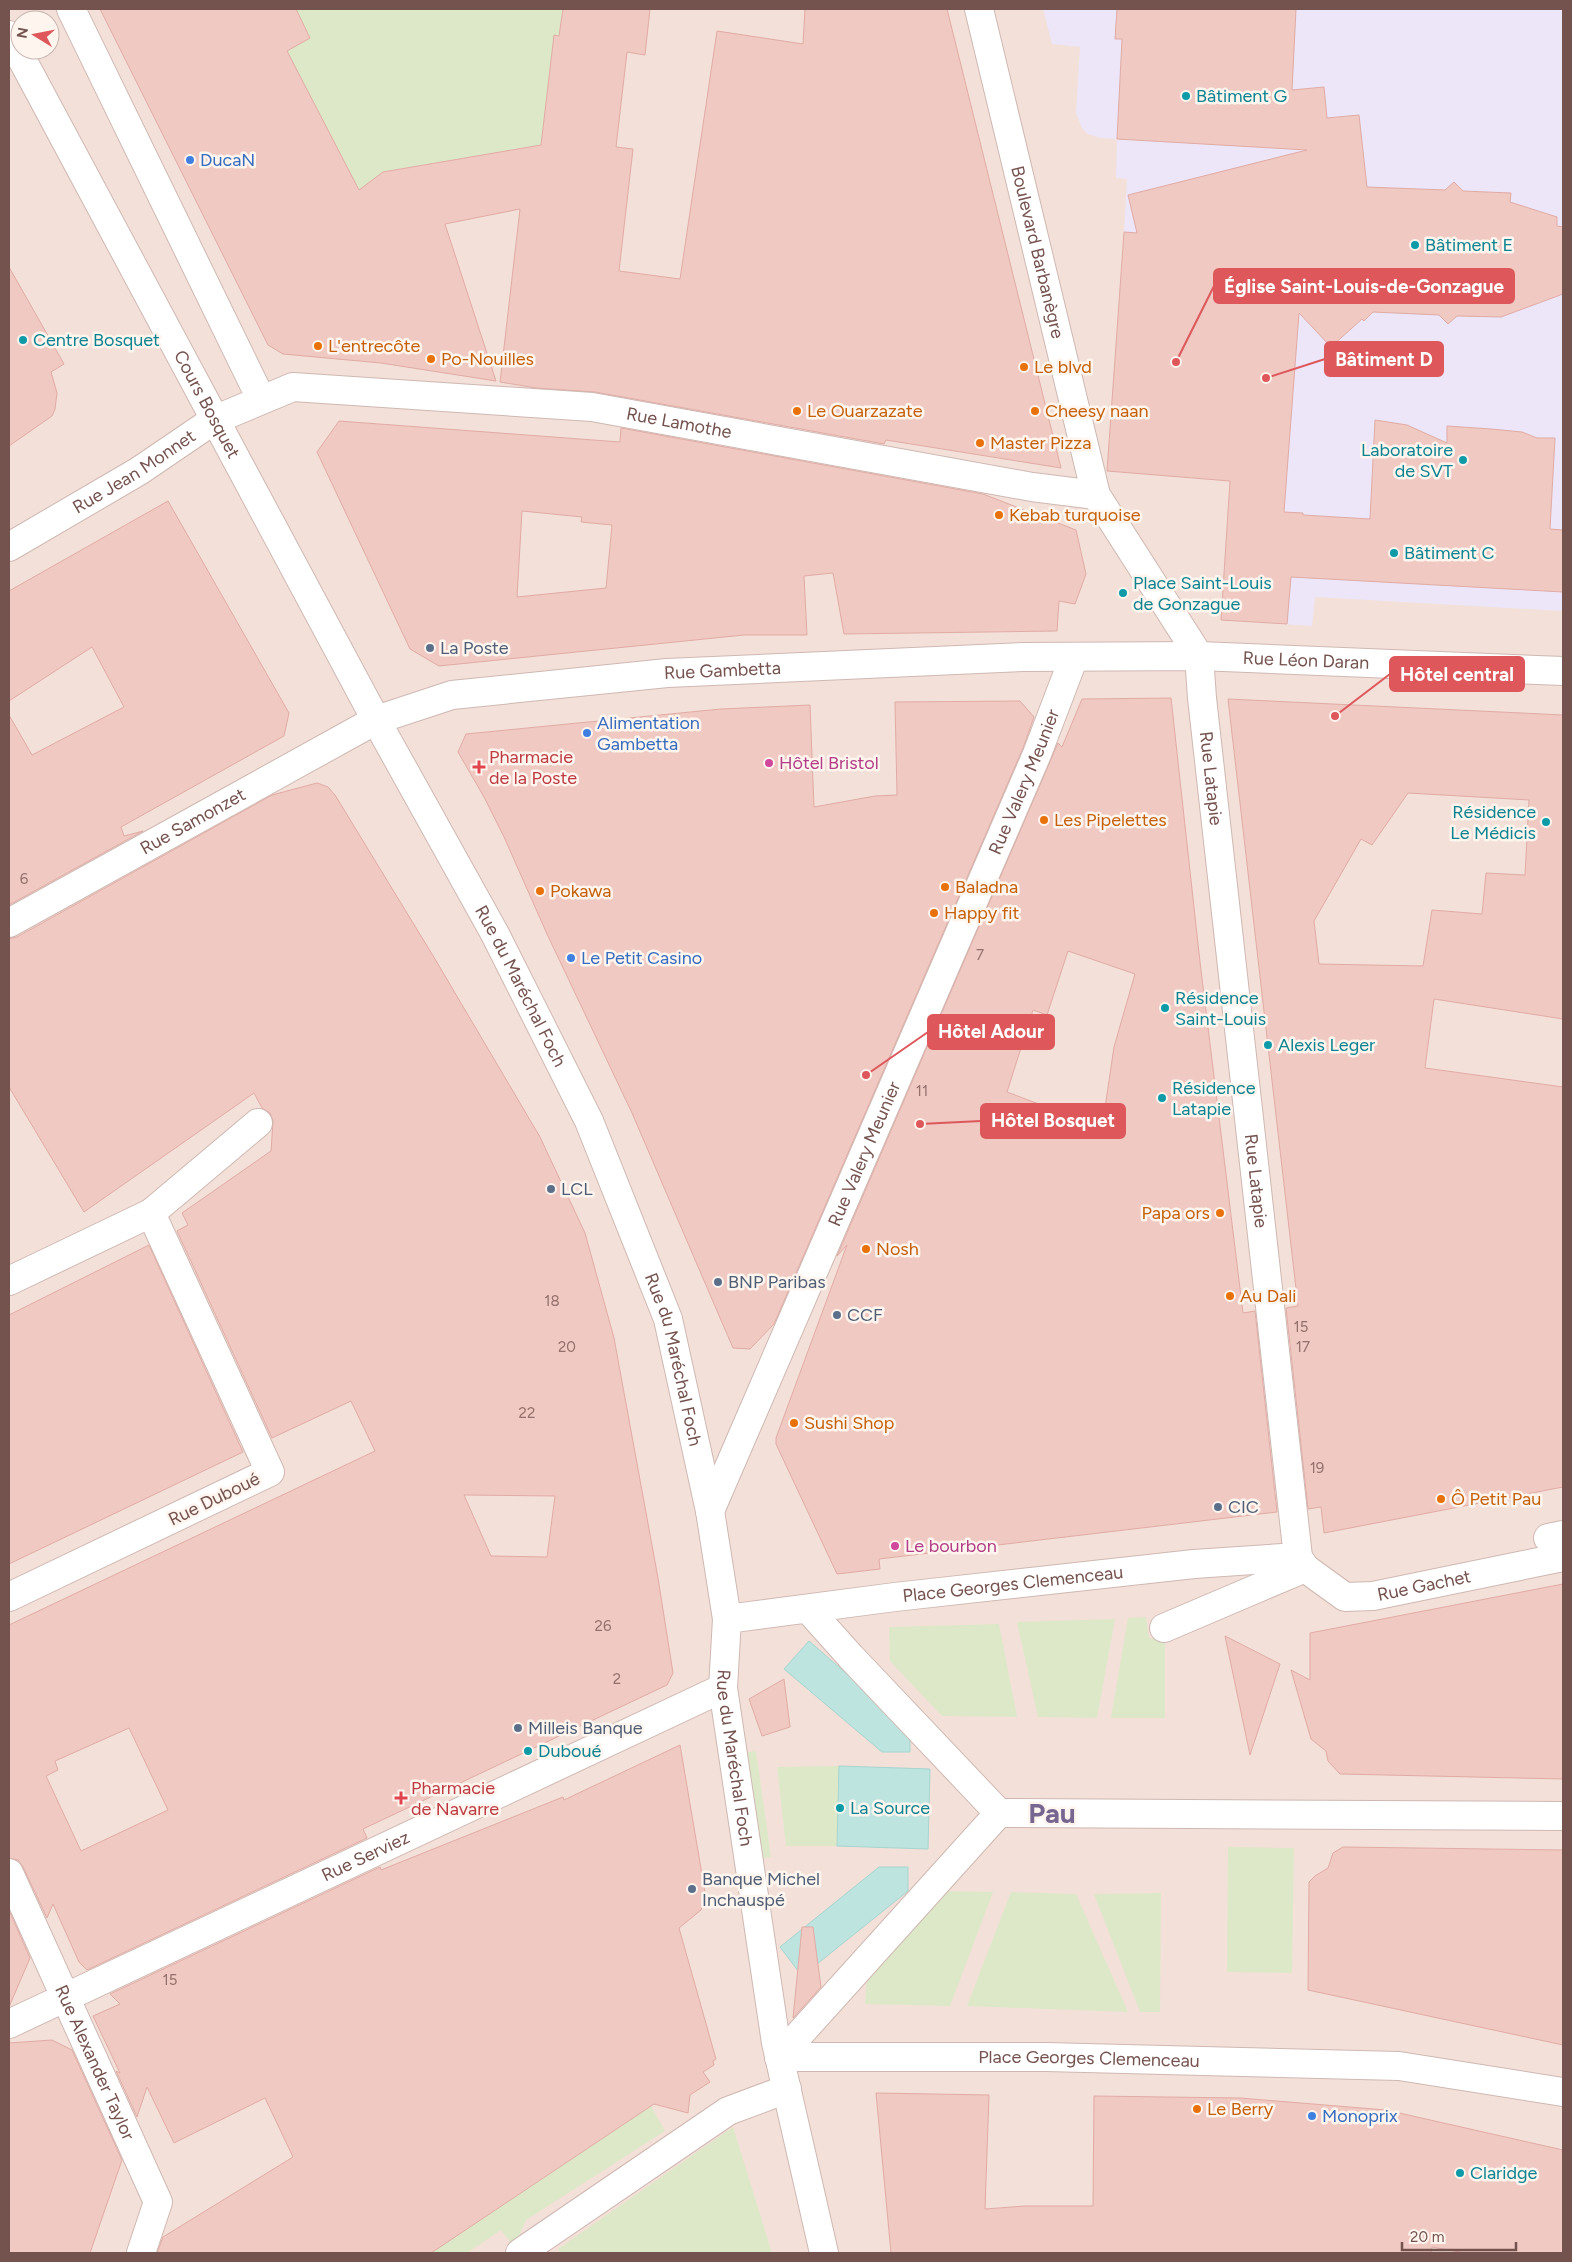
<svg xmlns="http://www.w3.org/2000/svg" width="1572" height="2262" font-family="Figtree,sans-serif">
<rect width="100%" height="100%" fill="#fbf0e9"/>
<path fill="#f3e0d8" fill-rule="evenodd" d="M 9,9 L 1563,9 L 1563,2253 L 9,2253 ZM 20,20 L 50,20 L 50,50 L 20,50 Z"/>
<path fill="#ece6f8" d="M 1043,9 L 1563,9 L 1563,611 L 1315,597 L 1312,626 L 1221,620 L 1247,240 L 1124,232 L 1127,179 L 1116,178 L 1117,139 L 1100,138 L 1088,134 L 1082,128 L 1076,113 L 1080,47 L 1052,44 Z"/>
<g fill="#dde8c8">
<path d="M 296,9 L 563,9 L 553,143 L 383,172 L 359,191 L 287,51 L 310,38 Z"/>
<path d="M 1146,1617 L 1149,1639 L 1165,1637 L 1165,1718 L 1111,1718 L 1128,1618 Z"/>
<path d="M 1115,1619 L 1097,1718 L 1038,1717 L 1017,1622 Z"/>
<path d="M 999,1624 L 1017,1717 L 942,1716 L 890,1661 L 889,1627 Z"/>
<path d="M 756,1751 L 771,1857 L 759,1859 L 744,1753 Z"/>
<path d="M 839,1766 L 837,1846 L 786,1846 L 777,1767 Z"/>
<path d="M 1228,1847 L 1294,1848 L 1292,1973 L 1227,1972 Z"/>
<path d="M 943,1891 L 993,1892 L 950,2006 L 865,2004 L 867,1977 Z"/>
<path d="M 1011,1892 L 1076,1894 L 1128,2012 L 967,2006 Z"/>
<path d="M 1161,1893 L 1160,2012 L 1140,2012 L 1094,1894 Z"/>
<path d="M 651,2106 L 665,2131 L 526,2220 L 514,2247 L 501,2230 L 467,2253 L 431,2253 Z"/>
<path d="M 733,2127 L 772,2253 L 560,2253 L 558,2249 Z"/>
</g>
<g fill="#bee4e0" stroke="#a5d5d0">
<path d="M 809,1641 L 910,1729 L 910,1752 L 882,1752 L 784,1669 Z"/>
<path d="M 839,1766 L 930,1769 L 928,1849 L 837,1846 Z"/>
<path d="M 879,1867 L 908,1867 L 908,1891 L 802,1976 L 780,1947 Z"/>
</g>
<g fill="#efc9c2" stroke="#e1aba4" fill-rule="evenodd">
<path d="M 100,9 L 296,9 L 310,38 L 287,51 L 359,190 L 383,172 L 541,145 L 554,35 L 559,36 L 563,9 L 650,9 L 645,55 L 627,52 L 616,147 L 633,149 L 619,271 L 680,279 L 717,31 L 803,44 L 805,9 L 947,9 L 1061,468 L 886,440 L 884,444 L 595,392 L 536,388 L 500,382 L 520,209 L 445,224 L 496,381 L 381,363 L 283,354 L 268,345 Z"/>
<path d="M 1117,9 L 1296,9 L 1292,90 L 1324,87 L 1327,118 L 1359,115 L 1367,187 L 1445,190 L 1454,182 L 1463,191 L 1511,193 L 1510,202 L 1557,217 L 1557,226 L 1563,227 L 1563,294 L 1501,317 L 1457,316 L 1448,324 L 1439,315 L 1373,312 L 1364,321 L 1362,319 L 1331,347 L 1299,313 L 1284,512 L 1303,513 L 1303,515 L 1370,519 L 1375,420 L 1407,425 L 1447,443 L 1447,426 L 1491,429 L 1522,432 L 1537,438 L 1555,438 L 1550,529 L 1563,530 L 1563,592 L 1291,577 L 1287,624 L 1221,620 L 1230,481 L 1107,471 L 1124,232 L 1137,233 L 1128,195 L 1307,150 L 1117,139 L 1122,39 L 1115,39 Z"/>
<path d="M 9,267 L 64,364 L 51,372 L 57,393 L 55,409 L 52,416 L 9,446 Z"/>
<path d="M 339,421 L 620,442 L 621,428 L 983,494 L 1076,530 L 1086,574 L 1075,604 L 1059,601 L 1057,631 L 844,634 L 833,573 L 804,576 L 807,635 L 744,635 L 439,666 L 410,649 L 317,452 ZM 522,511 L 582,517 L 581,522 L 612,525 L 606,588 L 517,597 Z"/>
<path d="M 168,501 L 289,713 L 284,736 L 121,827 L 124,836 L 143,831 L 9,905 L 9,715 L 32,755 L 124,707 L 92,647 L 9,701 L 9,591 Z"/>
<path d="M 1171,698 L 1200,962 L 1243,1313 L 1255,1311 L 1277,1512 L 879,1559 L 880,1569 L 837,1574 L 776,1444 L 776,1438 L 847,1245 L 837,1256 L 1058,743 L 1062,747 L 1082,699 ZM 1068,951 L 1135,974 L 1114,1047 L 1102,1128 L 1007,1092 L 1033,1010 L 1047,1015 Z"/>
<path d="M 1228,699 L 1563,715 L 1563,1019 L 1434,999 L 1425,1068 L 1563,1087 L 1563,1487 L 1324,1533 L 1321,1507 L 1308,1509 L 1286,1308 L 1298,1306 ZM 1408,793 L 1529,800 L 1525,875 L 1486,873 L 1482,914 L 1432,910 L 1423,966 L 1319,964 L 1314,921 L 1361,839 L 1372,845 Z"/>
<path d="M 1020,701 L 1034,717 L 1023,748 L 774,1324 L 750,1349 L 733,1348 L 632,1113 L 547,934 L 504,837 L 484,797 L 458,752 L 466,734 L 721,709 L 810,705 L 814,807 L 875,796 L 897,795 L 895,702 Z"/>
<path d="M 317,783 L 328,787 L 335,795 L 435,959 L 540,1137 L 585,1233 L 614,1338 L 658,1578 L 673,1673 L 667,1685 L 363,1829 L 367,1838 L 87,1970 L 79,1962 L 53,1904 L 47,1918 L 23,1867 L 18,1860 L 9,1858 L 9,1625 L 375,1451 L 351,1401 L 272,1438 L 177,1231 L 188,1225 L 182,1213 L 271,1151 L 273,1121 L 270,1113 L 262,1108 L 254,1093 L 84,1212 L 9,1087 L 9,939 L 17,937 L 272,795 ZM 464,1495 L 555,1496 L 547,1557 L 491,1556 ZM 129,1728 L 168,1810 L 81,1851 L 46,1776 L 58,1770 L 55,1761 Z"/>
<path d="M 149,1245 L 243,1452 L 9,1564 L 9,1315 Z"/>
<path d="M 1563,1584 L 1563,1779 L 1340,1774 L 1328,1761 L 1326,1751 L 1311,1739 L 1291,1670 L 1310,1680 L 1310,1633 Z"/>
<path d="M 1225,1636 L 1280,1664 L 1250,1755 Z"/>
<path d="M 784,1679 L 790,1727 L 762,1736 L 749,1699 Z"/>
<path d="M 680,1745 L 706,1898 L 701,1910 L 679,1928 L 716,2059 L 713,2061 L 714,2065 L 703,2072 L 710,2082 L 690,2095 L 688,2113 L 654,2104 L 431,2253 L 157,2253 L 163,2237 L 293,2157 L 265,2098 L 174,2143 L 147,2087 L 137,2117 L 116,2071 L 120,2073 L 93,2016 L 120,2004 L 110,1994 L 380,1867 L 381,1870 L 563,1797 L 564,1800 Z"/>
<path d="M 1343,1847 L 1563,1850 L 1563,2045 L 1308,1990 L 1309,1882 L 1315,1876 L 1328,1868 L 1333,1853 Z"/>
<path d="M 9,1910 L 30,1958 L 9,2007 Z"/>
<path d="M 802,1927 L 813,1927 L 821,1987 L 793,2018 Z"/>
<path d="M 52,2040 L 72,2050 L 122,2160 L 90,2253 L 9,2253 L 9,2043 Z"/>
<path d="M 876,2093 L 989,2095 L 985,2209 L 1025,2206 L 1093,2206 L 1094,2096 L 1240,2098 L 1386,2110 L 1563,2150 L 1563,2253 L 1465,2253 L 1432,2247 L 1431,2253 L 891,2253 Z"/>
</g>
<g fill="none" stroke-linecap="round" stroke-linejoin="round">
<defs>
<g id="minor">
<path d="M 71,9 L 261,399"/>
<path id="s1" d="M 979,9 L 1096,495 L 1199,656 L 1202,698 L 1298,1557 L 1305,1568 L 1345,1597 L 1373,1596 L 1563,1557"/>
<path id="s2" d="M 9,35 L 376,720 L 495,934 L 589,1121 L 668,1319 L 710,1511 L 727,1619 L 723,1688 L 776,2043 L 824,2253"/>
<path id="s3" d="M 9,547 L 139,471 L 214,420 L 293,387 L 592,407 L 1032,487 L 1096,495"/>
<path id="s4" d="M 9,923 L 376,720 L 452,695 L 667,673 L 1023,657 L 1199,656 L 1563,671"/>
<path d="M 151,1213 L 258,1123"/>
<path d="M 9,1281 L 151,1213 L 270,1472 L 9,1597"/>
<path id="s5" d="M 710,1511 L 1037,754 L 1074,657"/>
<path d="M 1548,1538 L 1563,1535"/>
<path d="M 808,1609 L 851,1657 L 999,1813 L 1563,1816"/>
<path id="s6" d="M 727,1619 L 895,1597 L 1194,1564 L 1298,1557"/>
<path d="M 1164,1628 L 1305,1568"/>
<path id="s7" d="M 9,1873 L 158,2202 L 141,2253"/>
<path id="s8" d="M 9,2024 L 723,1688"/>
<path id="s9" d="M 779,2057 L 1046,2057 L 1399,2066 L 1563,2092"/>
<path d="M 779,2057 L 999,1813"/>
<path d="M 520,2253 L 728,2111 L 787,2089"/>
</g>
</defs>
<use href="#minor" stroke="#cfb8b2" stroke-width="30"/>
<use href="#minor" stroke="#fff" stroke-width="28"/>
</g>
<g fill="#0f9aa8" stroke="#fef5ef" stroke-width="2">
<circle cx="1186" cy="96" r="5"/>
<circle cx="1415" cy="245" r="5"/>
<circle cx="23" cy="340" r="5"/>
<circle cx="1463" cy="460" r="5"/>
<circle cx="1394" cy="553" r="5"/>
<circle cx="1123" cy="593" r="5"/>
<circle cx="1546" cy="822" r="5"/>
<circle cx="1165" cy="1008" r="5"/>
<circle cx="1268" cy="1045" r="5"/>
<circle cx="1162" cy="1098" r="5"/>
<circle cx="528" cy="1751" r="5"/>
<circle cx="840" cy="1808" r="5"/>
<circle cx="1460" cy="2173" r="5"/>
</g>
<g fill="#3f7fe0" stroke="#fef5ef" stroke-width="2">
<circle cx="190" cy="160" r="5"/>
<circle cx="587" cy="733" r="5"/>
<circle cx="571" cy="958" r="5"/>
<circle cx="1312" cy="2116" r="5"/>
</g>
<g fill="#e8710a" stroke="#fef5ef" stroke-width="2">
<circle cx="318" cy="346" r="5"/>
<circle cx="431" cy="359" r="5"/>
<circle cx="1024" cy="367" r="5"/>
<circle cx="797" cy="411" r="5"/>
<circle cx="1035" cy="411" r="5"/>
<circle cx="980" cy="443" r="5"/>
<circle cx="999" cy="515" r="5"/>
<circle cx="1044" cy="820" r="5"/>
<circle cx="945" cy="887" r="5"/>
<circle cx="540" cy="891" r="5"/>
<circle cx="934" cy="913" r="5"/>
<circle cx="1220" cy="1213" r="5"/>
<circle cx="866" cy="1249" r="5"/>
<circle cx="1230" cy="1296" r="5"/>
<circle cx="794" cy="1423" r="5"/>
<circle cx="1441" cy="1499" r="5"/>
<circle cx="1197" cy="2109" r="5"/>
</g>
<g fill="#5c6f8a" stroke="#fef5ef" stroke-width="2">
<circle cx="430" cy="648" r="5"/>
<circle cx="551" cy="1189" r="5"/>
<circle cx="718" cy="1282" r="5"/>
<circle cx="837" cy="1315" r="5"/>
<circle cx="1218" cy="1507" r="5"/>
<circle cx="518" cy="1728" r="5"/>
<circle cx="692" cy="1889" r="5"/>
</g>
<g fill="#d1479c" stroke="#fef5ef" stroke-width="2">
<circle cx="769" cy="763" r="5"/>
<circle cx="895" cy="1546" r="5"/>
</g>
<g fill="#e0444e" stroke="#fef5ef" stroke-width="2">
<path d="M476.5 759.5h5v5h5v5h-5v5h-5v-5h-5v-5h5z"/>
<path d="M398.5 1790.5h5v5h5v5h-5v5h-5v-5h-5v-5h5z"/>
</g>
<g text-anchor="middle" stroke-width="5" stroke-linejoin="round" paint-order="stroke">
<g font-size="15" fill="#93706b">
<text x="24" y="884">6</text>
<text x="980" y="960">7</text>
<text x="922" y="1096">11</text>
<text x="552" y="1306">18</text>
<text x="1301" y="1332">15</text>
<text x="567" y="1352">20</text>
<text x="1303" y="1352">17</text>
<text x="527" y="1418">22</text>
<text x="1317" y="1473">19</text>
<text x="603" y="1631">26</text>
<text x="617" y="1684">2</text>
<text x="170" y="1985">15</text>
</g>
<g font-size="18" fill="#0d838f" stroke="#fef5ef" text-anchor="start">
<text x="1196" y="102">Bâtiment G</text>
<text x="1425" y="251">Bâtiment E</text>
<text x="33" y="346">Centre Bosquet</text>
<text x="1453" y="456" text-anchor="end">Laboratoire<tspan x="1453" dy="21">de SVT</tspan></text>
<text x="1404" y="559">Bâtiment C</text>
<text x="1133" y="589">Place Saint-Louis<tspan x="1133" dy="21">de Gonzague</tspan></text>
<text x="1536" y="818" text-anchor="end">Résidence<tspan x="1536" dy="21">Le Médicis</tspan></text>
<text x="1175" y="1004">Résidence<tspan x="1175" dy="21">Saint-Louis</tspan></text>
<text x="1278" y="1051">Alexis Leger</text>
<text x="1172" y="1094">Résidence<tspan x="1172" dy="21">Latapie</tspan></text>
<text x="538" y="1757">Duboué</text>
<text x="850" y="1814">La Source</text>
<text x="1470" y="2179">Claridge</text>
</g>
<g font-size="18" fill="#366cbe" stroke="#fef5ef" text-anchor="start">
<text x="200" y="166">DucaN</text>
<text x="597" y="729">Alimentation<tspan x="597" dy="21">Gambetta</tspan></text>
<text x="581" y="964">Le Petit Casino</text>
<text x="1322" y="2122">Monoprix</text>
</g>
<g font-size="18" fill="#74524e" stroke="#fef5ef">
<text dy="6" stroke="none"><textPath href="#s1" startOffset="250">Boulevard Barbanègre</textPath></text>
<text dy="6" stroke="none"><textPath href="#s2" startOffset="419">Cours Bosquet</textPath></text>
<text dy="6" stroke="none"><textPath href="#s3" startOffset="715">Rue Lamothe</textPath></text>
<text dy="6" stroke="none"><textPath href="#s3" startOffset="146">Rue Jean Monnet</textPath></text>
<text dy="6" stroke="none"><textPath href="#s4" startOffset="1355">Rue Léon Daran</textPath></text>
<text dy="6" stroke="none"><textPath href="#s4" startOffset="771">Rue Gambetta</textPath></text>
<text dy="6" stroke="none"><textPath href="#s1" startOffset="814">Rue Latapie</textPath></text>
<text dy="6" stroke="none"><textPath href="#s5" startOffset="794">Rue Valery Meunier</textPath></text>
<text dy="6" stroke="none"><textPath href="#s4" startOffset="210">Rue Samonzet</textPath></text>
<text dy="6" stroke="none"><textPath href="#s2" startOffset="1080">Rue du Maréchal Foch</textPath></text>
<text dy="6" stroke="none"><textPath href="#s5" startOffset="389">Rue Valery Meunier</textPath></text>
<text dy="6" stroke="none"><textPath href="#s1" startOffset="1219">Rue Latapie</textPath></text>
<text dy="6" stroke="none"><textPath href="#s2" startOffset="1485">Rue du Maréchal Foch</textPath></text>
<text transform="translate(214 1499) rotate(-26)" y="6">Rue Duboué</text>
<text dy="6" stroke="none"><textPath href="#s6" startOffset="288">Place Georges Clemenceau</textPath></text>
<text dy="6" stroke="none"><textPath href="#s1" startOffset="1740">Rue Gachet</textPath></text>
<text dy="6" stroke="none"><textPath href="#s2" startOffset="1890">Rue du Maréchal Foch</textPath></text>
<text dy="6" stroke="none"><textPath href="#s8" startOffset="394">Rue Serviez</textPath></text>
<text dy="6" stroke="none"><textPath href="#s9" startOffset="310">Place Georges Clemenceau</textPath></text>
<text dy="6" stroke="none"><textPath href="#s7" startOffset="208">Rue Alexander Taylor</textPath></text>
</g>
<g font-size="18" fill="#c56008" stroke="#fef5ef" text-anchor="start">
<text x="328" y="352">L'entrecôte</text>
<text x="441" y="365">Po-Nouilles</text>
<text x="1034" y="373">Le blvd</text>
<text x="807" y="417">Le Ouarzazate</text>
<text x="1045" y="417">Cheesy naan</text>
<text x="990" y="449">Master Pizza</text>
<text x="1009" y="521">Kebab turquoise</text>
<text x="1054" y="826">Les Pipelettes</text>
<text x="955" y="893">Baladna</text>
<text x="550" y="897">Pokawa</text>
<text x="944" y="919">Happy fit</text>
<text x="1210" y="1219" text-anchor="end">Papa ors</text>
<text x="876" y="1255">Nosh</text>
<text x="1240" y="1302">Au Dali</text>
<text x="804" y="1429">Sushi Shop</text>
<text x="1451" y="1505">Ô Petit Pau</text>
<text x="1207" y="2115">Le Berry</text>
</g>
<g font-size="18" fill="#4e5e75" stroke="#fef5ef" text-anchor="start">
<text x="440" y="654">La Poste</text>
<text x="561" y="1195">LCL</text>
<text x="728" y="1288">BNP Paribas</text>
<text x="847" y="1321">CCF</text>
<text x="1228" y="1513">CIC</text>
<text x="528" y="1734">Milleis Banque</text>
<text x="702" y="1885">Banque Michel<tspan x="702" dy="21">Inchauspé</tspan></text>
</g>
<g font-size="18" fill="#be3a42" stroke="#fef5ef" text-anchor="start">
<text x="489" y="763">Pharmacie<tspan x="489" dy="21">de la Poste</tspan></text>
<text x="411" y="1794">Pharmacie<tspan x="411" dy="21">de Navarre</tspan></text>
</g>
<g font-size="18" fill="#b23c85" stroke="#fef5ef" text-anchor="start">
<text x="779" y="769">Hôtel Bristol</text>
<text x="905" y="1552">Le bourbon</text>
</g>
<g font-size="28" font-weight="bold" fill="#776690" stroke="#fef5ef">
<text x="1052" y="1823">Pau</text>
</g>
</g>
<path fill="none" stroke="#dd575b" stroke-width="2" d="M1176 362L1214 286M1266 378L1325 359M1335 716L1390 674M866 1075L928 1032M920 1124L981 1121"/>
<g fill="#dd575b" stroke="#fef5ef" stroke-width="2">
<circle cx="1176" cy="362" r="5"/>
<circle cx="1266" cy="378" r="5"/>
<circle cx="1335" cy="716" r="5"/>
<circle cx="866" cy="1075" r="5"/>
<circle cx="920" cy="1124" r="5"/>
</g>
<g fill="#dd575b" stroke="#dd575b" stroke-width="2">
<rect x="1214" y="269" width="300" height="34" rx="5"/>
<rect x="1325" y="342" width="118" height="34" rx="5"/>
<rect x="1390" y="657" width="134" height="34" rx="5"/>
<rect x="928" y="1015" width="126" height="34" rx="5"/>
<rect x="981" y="1104" width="144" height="34" rx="5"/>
</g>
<g font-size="19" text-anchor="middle" font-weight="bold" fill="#fff">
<text x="1364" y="293">Église Saint-Louis-de-Gonzague</text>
<text x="1384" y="366">Bâtiment D</text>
<text x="1457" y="681">Hôtel central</text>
<text x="991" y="1038">Hôtel Adour</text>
<text x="1053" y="1127">Hôtel Bosquet</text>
</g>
<rect width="1572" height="2262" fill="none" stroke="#74524e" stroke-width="20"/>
<g transform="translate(35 35) rotate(280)"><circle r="24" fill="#fef5ef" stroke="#c7b4af"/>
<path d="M0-4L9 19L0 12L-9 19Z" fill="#dd575b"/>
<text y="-8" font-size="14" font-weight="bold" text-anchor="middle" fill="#74524e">N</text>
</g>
<path d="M1402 2242v8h114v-8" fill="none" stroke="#74524e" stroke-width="2.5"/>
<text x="1410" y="2242" font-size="15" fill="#74524e" stroke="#fef5ef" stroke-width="4" paint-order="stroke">20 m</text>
</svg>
